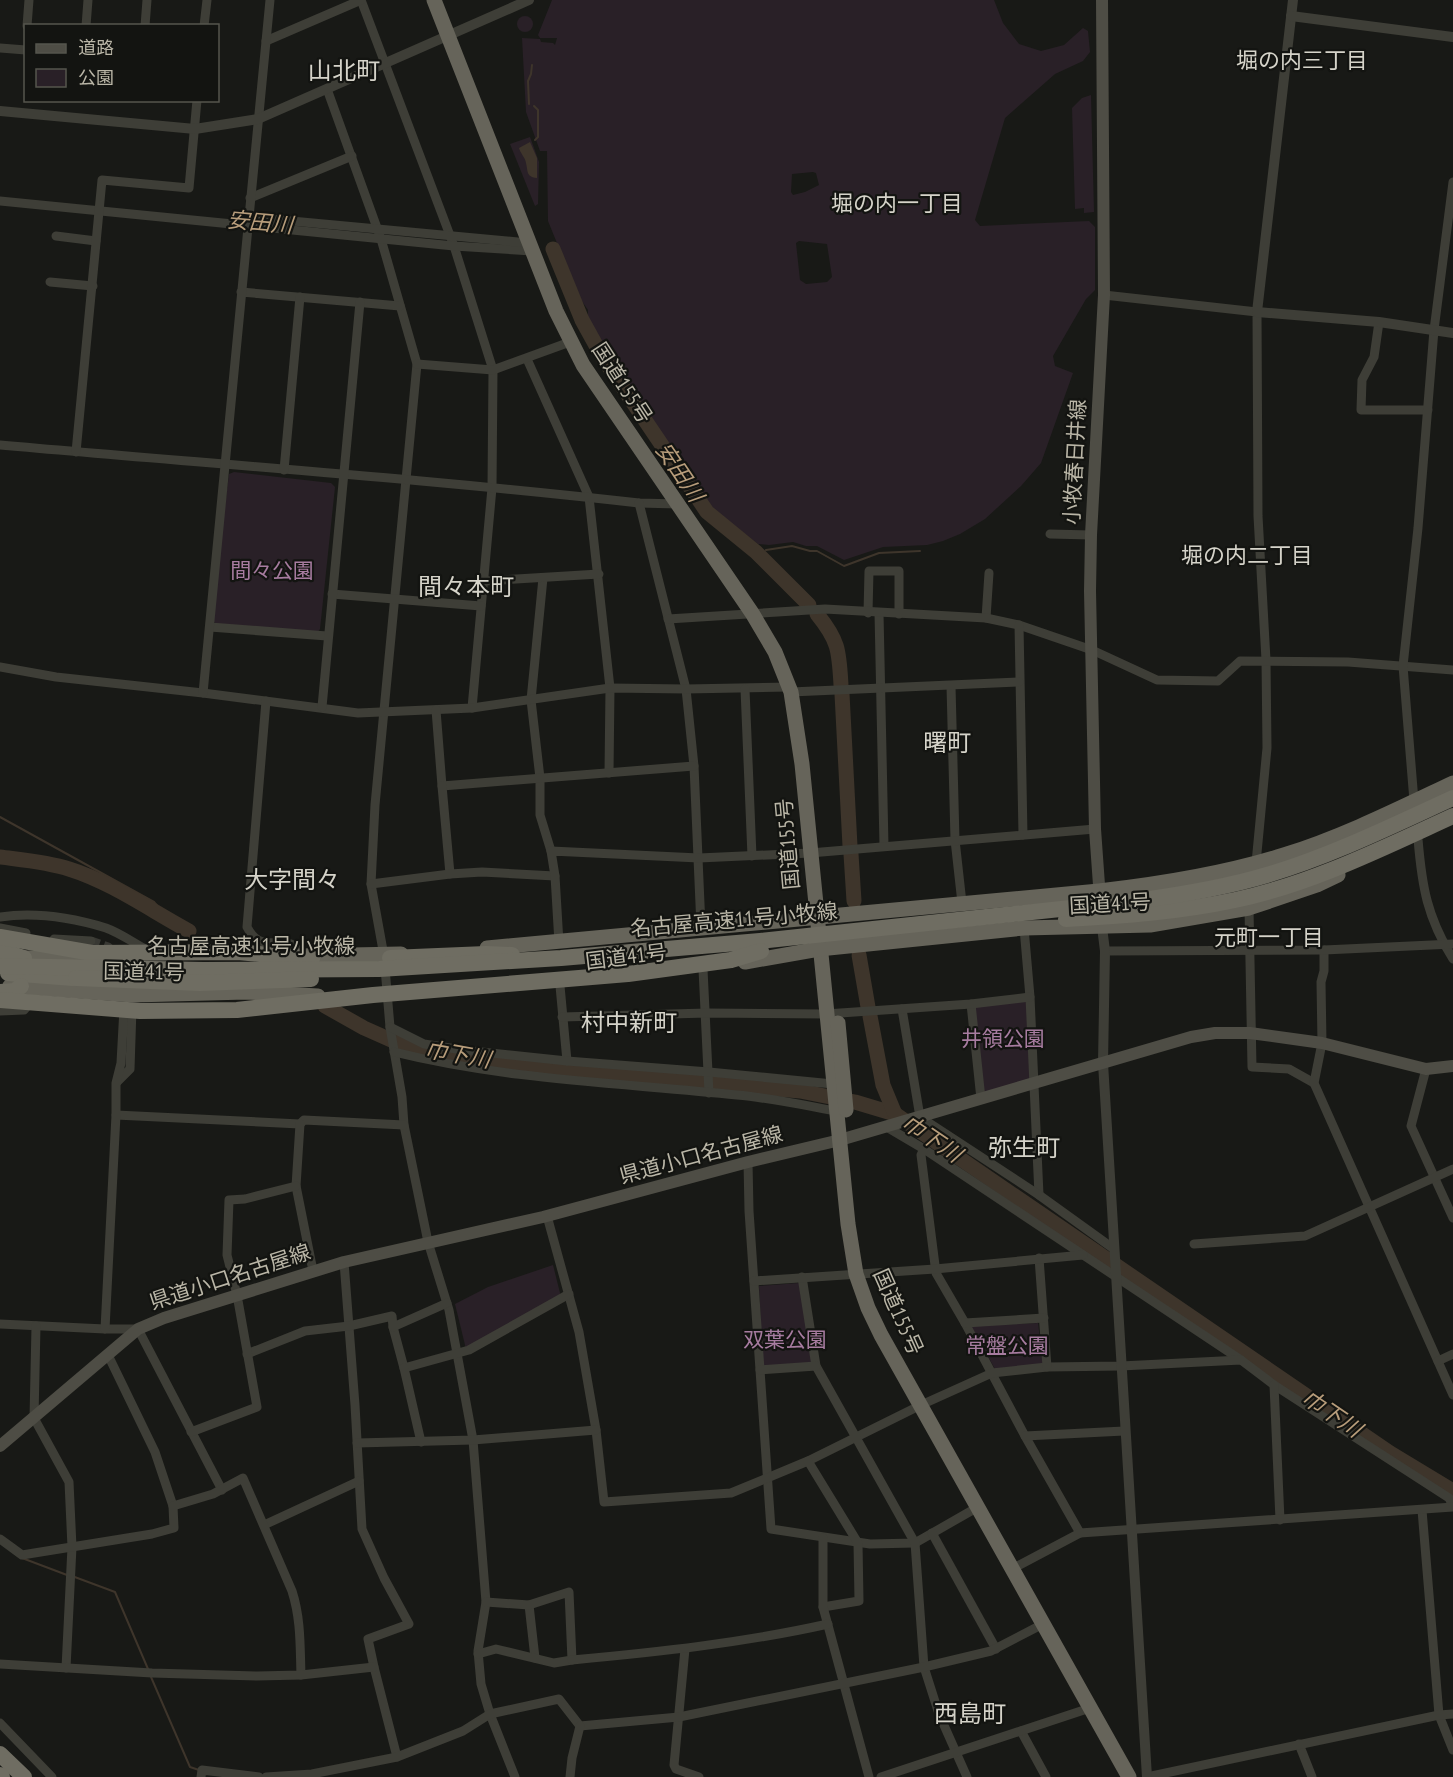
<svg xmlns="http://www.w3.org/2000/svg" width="1453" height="1777" font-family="'PT Sans Narrow','Noto Sans JP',sans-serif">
<rect width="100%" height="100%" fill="#181916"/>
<g fill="#292027" fill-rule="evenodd">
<path d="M 552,0 L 994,0 L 1003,23 L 1019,44 L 1041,51 L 1064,45 L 1083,28 L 1088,31 L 1090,52 L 1083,61 L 1055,74 L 1005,118 L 975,220 L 980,226 L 1089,221 L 1095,227 L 1095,290 L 1086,299 L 1053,356 L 1055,366 L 1073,373 L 1041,463 L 1021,486 L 985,519 L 960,534 L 943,541 L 927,545 L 883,547 L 844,560 L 817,546 L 806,546 L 793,542 L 769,545 L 758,544 L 710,507 L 597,338 L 588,318 L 588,310 L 579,297 L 548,221 L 547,151 L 540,151 L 526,112 L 522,38 L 540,39 L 541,42 L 553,43 L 555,45 L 557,38 L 540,38 L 538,35 ZM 813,172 L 816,173 L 819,185 L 805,192 L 793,195 L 791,192 L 792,174 ZM 799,241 L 827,244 L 832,277 L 827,282 L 806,284 L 800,280 L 796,243 Z"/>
<circle cx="525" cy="24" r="8"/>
<path d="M 1091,95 L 1094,212 L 1084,213 L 1084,208 L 1075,209 L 1072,108 L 1082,98 Z"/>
<path d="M 530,137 L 539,162 L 538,204 L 535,206 L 510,144 Z"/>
<path d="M 234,472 L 331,483 L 335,487 L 320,629 L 317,633 L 217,624 L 211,620 L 229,474 Z"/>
<path d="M 1030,997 L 1034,1077 L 981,1099 L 971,1004 Z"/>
<path d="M 553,1265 L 561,1297 L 466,1349 L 455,1304 L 488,1287 Z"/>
<path d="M 799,1283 L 812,1363 L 763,1367 L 759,1286 Z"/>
<path d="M 1038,1323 L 1043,1364 L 995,1369 L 971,1326 Z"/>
</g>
<path fill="#3e352b" d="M 530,142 L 537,158 L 537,178 C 526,177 528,171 526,163 C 525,157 520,153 519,148 Z"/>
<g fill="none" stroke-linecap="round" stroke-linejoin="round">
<g stroke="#3e352b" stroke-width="2">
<path d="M 529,104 L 528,81 L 531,74 L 532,65"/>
<path d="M 534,106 L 538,110 L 538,137 L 535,140"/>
<path d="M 766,550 L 792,546 L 810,551 L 817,551 L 844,566 L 879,553 L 920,551"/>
<path d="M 0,817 L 154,902 L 169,920"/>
<path d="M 22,1558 L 67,1575"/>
<path d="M 72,1576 L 115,1592 L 148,1669"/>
<path d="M 151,1677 L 190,1767 L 199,1770"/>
</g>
<g stroke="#3e352b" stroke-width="15">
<path d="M 553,249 L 582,320 L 603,358 L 707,512 L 756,552 L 809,605"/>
<path d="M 817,614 C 839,641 839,651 841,685"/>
<path d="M 842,694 L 850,846"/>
<path d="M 851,854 L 854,901"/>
<path d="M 0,857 C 23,860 47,862 69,869 C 111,882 150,910 189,931"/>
<path d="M 859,955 L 868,1007"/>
<path d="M 325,1006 L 364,1028 L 391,1040 L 449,1055 L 581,1072 L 800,1091 L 855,1102 L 895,1114 L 1390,1453 L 1453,1491"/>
<path d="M 870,1016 L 883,1085 L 895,1114"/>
</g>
<path stroke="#383833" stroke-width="9" stroke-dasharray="9 4.5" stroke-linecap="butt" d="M 91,941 L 108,947 L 114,952"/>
<g stroke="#3e3e37" stroke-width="9">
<path d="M 361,0 L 454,246 L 493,370 L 492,488 L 472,708"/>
<path d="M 27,26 L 29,0"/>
<path d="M 86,26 L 88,0"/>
<path d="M 145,26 L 147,0"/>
<path d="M 204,26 L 207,0"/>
<path d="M 266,41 L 361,0"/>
<path d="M 0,48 L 26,50"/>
<path d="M 327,89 L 381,239 L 417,364 L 375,805 L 371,884 L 384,956 L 390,1027 L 402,1097 L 404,1125 L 428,1242 L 449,1310 L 473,1440 L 486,1602 L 478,1651 L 481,1684 L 490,1714 L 515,1777"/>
<path d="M 250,198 L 352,156"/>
<path d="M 0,201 L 454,246 L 532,251"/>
<path d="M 248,217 L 528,243"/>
<path d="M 56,236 L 96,241"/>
<path d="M 50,282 L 93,286"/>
<path d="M 241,292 L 400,306"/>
<path d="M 1104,295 L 1257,312 L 1258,516 L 1266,660 L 1267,748 L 1256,863"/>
<path d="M 1379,322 L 1374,357 L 1362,380 L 1361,410 L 1428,410"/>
<path d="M 527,359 L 589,497 L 610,688 L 609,773"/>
<path d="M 417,364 L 493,370 L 570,342"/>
<path d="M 0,445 C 213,464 427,479 639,503 L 678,504"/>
<path d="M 76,452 L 102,180 L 189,188 L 197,100"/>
<path d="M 284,470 L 300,297"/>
<path d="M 639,503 L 686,689 L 694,766 L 701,927"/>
<path d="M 1050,534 L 1091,535"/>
<path d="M 543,578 L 531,700 L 540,778 L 540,815 L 551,851"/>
<path d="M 485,581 L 599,574"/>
<path d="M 332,594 L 481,606"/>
<path d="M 868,613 L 869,571 L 899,571 L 899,614"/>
<path d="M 879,613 L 884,846"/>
<path d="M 986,618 L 989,573"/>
<path d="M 668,619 L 825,609 L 986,618 L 1019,625 L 1092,650 L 1157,680 L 1218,681 L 1240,661 L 1348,662 L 1453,670"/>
<path d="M 1019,625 L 1023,835"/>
<path d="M 210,627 L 327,636"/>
<path d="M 0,667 L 56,677 L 203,693 L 358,713 L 472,708 L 610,688 L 686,689 L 789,687"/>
<path d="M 951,686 L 955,840 L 962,903"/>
<path d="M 745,689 L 752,856"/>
<path d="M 791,692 L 1019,682"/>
<path d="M 203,693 L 270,0"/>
<path d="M 266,701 L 247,927 C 261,954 278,936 295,946 C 299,948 303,953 306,956"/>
<path d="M 322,707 L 360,302"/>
<path d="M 436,710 L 442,786 L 694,766"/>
<path d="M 442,786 L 450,874"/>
<path d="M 1414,801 L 1403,666 L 1418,528 L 1434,330 L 1453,182"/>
<path d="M 1418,839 C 1422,887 1427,917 1453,959"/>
<path d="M 371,884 L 450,874 L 482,872 L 555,876"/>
<path d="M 1249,908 L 1252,1067 L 1289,1069 L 1314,1083"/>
<path d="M 0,917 C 34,912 73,918 106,928 C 120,933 134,943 147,950"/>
<path d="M 0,928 L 26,933"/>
<path d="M 1024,928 L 1030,997 L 1039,1195"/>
<path d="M 54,939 L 91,941"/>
<path d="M 559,943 L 555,876 L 551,851 L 699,858 L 810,853 L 1095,829"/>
<path d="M 1324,950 L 1324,971 L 1321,982 L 1322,1043 L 1314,1083 L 1453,1395"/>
<path d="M 1105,951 L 1324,950 L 1453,944"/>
<path d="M 703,969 L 709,1093"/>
<path d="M 560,986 L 567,1061"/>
<path d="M 971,1004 L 981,1099"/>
<path d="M 902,1009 L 920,1117 L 1039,1195 L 1114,1249"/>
<path d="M 0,1011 L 24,1010 L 30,1003"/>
<path d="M 562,1017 L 707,1013 L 826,1014 L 971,1004 L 1030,997"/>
<path d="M 390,1027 L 424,1044 L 463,1050 L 567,1061 L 709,1072 L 833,1084"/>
<path d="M 394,1052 C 507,1080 623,1083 737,1095 C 770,1098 803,1105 836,1111"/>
<path d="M 1426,1069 L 1411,1126 L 1453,1218"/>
<path d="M 117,1082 L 130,1069 L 132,1008"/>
<path d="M 116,1115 L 300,1124 L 304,1120 L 404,1125"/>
<path d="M 300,1124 L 296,1186 L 313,1271"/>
<path d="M 885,1126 L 924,1149 L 1241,1360"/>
<path d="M 924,1149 L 921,1155 L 936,1273 L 965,1323 L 1025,1436 L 1080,1533"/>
<path d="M 748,1162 L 749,1211 L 771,1529 L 870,1544 L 915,1543 L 978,1507"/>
<path d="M 547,1216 L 579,1332 L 596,1430 L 604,1502 L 731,1493 L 808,1461 L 921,1405 L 992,1373 L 1047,1367 L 1121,1366 L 1241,1360 L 1274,1385 L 1449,1498 L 1453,1506"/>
<path d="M 1194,1244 L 1305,1236 L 1453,1169"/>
<path d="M 1039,1258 L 1047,1367"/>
<path d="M 344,1262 L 355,1405 L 362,1529 L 384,1578 L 409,1624 L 368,1639 L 374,1667 L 397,1757"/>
<path d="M 802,1277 L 816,1366 L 915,1543 L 924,1667 L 939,1714 L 967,1777"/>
<path d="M 754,1281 L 935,1269 L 1083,1255"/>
<path d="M 965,1323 L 1044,1318"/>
<path d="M 0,1324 L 105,1329 L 138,1329 L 222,1490"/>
<path d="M 36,1326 L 34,1418 L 69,1482 L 72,1547 L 66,1668"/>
<path d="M 393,1327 L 404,1368 L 469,1350 L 569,1294"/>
<path d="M 105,1329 L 116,1115 L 116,1083 L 121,1063 L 124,1008"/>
<path d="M 247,1354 L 305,1331 L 349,1326 L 392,1316 L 393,1327 L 447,1303"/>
<path d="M 108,1355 L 155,1452 L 173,1506"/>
<path d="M 1438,1361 L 1453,1354"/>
<path d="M 404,1368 L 421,1442"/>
<path d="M 760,1370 L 816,1366"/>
<path d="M 1274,1385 L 1280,1520"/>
<path d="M 191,1432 L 257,1407 L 237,1295 L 227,1255 L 229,1200 L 245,1199 L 296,1186"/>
<path d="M 1025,1436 L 1124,1431"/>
<path d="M 357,1443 L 473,1440 L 596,1430"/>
<path d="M 808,1461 L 858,1543 L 859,1601 L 823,1607"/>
<path d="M 1422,1510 L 1439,1715 L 1453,1750"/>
<path d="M 264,1525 L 359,1481"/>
<path d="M 932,1533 L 996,1649"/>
<path d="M 823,1538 L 823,1607 L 869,1777"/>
<path d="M 0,1539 L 22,1555 L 152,1534 L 174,1528 L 173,1506 L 213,1494 L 243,1478 L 292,1591 C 301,1619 300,1646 301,1675"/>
<path d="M 1012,1569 L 1080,1533 L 1453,1507"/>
<path d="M 529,1605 L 535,1658"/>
<path d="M 685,1649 L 674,1765 L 676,1769 L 699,1777"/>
<path d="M 478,1654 L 496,1649 L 554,1663 L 572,1660 L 569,1592 L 529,1605 L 486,1602"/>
<path d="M 572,1660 C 658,1652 743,1643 828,1624"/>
<path d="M 0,1664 L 152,1673 L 257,1676 L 301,1675 L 374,1667"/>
<path d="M 0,1723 L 52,1777"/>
<path d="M 1021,1731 L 1046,1777"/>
<path d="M 1299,1744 L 1312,1777"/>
<path d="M 201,1777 L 202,1770 L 259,1777"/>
<path d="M 266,1777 L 312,1774 L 397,1757 L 463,1731 L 490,1714 L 559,1699 L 580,1726 L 679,1717 L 924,1667 L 991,1651 L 1043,1624"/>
<path d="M 570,1777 L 572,1758 L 580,1726"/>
<path d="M 881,1777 L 1090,1708"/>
<path d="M 1147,1777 L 1439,1715 L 1453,1714"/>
</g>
<g stroke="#3e3e37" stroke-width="10">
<path d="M 1293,0 L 1257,312 L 1379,322 L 1453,333"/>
<path d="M 1291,16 L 1453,37"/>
<path d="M 0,111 L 195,129 L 258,119 L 529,0"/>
<path d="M 1102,927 L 1105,951 L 1103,1063 L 1147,1777"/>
</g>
<g stroke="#4e4d45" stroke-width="12">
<path d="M 1100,899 L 1095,829 L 1090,591 L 1091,535 L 1104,295 L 1102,0"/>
<path d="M 0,1446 L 138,1329 L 164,1318 L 344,1262 L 543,1217 L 748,1162 L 840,1140 L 1191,1037 L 1215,1033 L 1250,1033 L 1322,1043 L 1426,1069 L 1453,1066"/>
</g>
<g stroke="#66645a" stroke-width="15">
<path d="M 434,0 L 556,311 L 583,365 L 752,613 L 775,652 L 791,692 L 802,764 L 848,1224 L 856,1274 L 868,1308 L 881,1335 L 1129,1777"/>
<path d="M 487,948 L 1099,891 C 1161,884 1224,874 1284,855 C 1342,837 1398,809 1453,783"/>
<path d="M 299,956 L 401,954"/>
<path d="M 14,958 L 95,958"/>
<path d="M 745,962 L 819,949 L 1024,928 L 1150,925 L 1249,908 L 1317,885 L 1338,875"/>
<path d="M 10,986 L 133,995 L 246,992 L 318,996"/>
<path d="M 838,1023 L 846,1110"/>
</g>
<g stroke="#6f6d62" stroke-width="16">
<path d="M 0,950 L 24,958"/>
<path d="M 390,958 L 486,954 L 512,955"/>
<path d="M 8,973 L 73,978"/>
<path d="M 0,992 L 15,991 L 21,986"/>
<path d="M 0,1754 L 24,1777"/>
<path d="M 0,1775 L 2,1777"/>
</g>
<g stroke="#6f6d62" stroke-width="16">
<path d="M 1066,919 C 1123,916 1179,912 1235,900 C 1311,884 1383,848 1453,816"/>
<path d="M 0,937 L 92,953 L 238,952 L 312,959"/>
<path d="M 0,966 L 203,970 L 379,969 L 561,958 L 760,941 L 1136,901 C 1180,895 1224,888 1267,875 C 1331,856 1392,826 1453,798"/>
<path d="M 76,978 L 200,983 L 311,979"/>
<path d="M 0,1000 L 140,1011 L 237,1010 L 373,995 L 628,974 L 731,960 L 761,951"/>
</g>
</g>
<g text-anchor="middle" stroke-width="4.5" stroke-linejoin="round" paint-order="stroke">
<g font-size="21" fill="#bab6a7" stroke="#131411">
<text transform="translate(622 383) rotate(57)" y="7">国道155号</text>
<text transform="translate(1075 462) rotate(-87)" y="7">小牧春日井線</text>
<text transform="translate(788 844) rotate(-95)" y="7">国道155号</text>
<text transform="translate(1110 904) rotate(-3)" y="7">国道41号</text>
<text transform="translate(734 920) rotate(-5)" y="7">名古屋高速11号小牧線</text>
<text x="251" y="953">名古屋高速11号小牧線</text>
<text transform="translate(626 957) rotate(-7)" y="7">国道41号</text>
<text transform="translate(144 972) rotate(1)" y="7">国道41号</text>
<text transform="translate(701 1155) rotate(-15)" y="7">県道小口名古屋線</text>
<text transform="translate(230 1277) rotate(-18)" y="7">県道小口名古屋線</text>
<text transform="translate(898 1312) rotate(66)" y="7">国道155号</text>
</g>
<g font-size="21" fill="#a77ca0" stroke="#131411">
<text x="272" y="578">間々公園</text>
<text x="1003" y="1046">井領公園</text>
<text x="785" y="1347">双葉公園</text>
<text x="1007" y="1353">常盤公園</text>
</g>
<g font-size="22" fill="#d5d3c9" stroke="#131411">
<text x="1302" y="68">堀の内三丁目</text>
<text x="897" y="211">堀の内一丁目</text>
<text x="1247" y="563">堀の内二丁目</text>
<text x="1269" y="945">元町一丁目</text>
</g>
<g font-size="22" font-style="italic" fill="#b89d7b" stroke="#131411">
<text transform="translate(260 222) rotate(5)" y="8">安田川</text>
<text transform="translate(680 472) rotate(56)" y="8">安田川</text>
<text transform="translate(458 1054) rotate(10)" y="8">巾下川</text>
<text transform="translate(932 1138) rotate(34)" y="8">巾下川</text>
<text transform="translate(1332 1413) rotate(34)" y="8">巾下川</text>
</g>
<g font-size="24" fill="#d5d3c9" stroke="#131411">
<text x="344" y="79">山北町</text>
<text x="466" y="595">間々本町</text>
<text x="947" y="751">曙町</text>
<text x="292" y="888">大字間々</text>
<text x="629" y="1031">村中新町</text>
<text x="1024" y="1156">弥生町</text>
<text x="970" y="1722">西島町</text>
</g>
</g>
<rect x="24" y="24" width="195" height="78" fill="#131411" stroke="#56554d" stroke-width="1.5"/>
<rect x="36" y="44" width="30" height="9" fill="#4e4d45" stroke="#56554d" stroke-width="1.5"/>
<text x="78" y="54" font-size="18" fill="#bab6a7">道路</text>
<rect x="36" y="69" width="30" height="18" fill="#292027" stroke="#56554d" stroke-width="1.5"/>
<text x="78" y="84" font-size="18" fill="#bab6a7">公園</text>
</svg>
